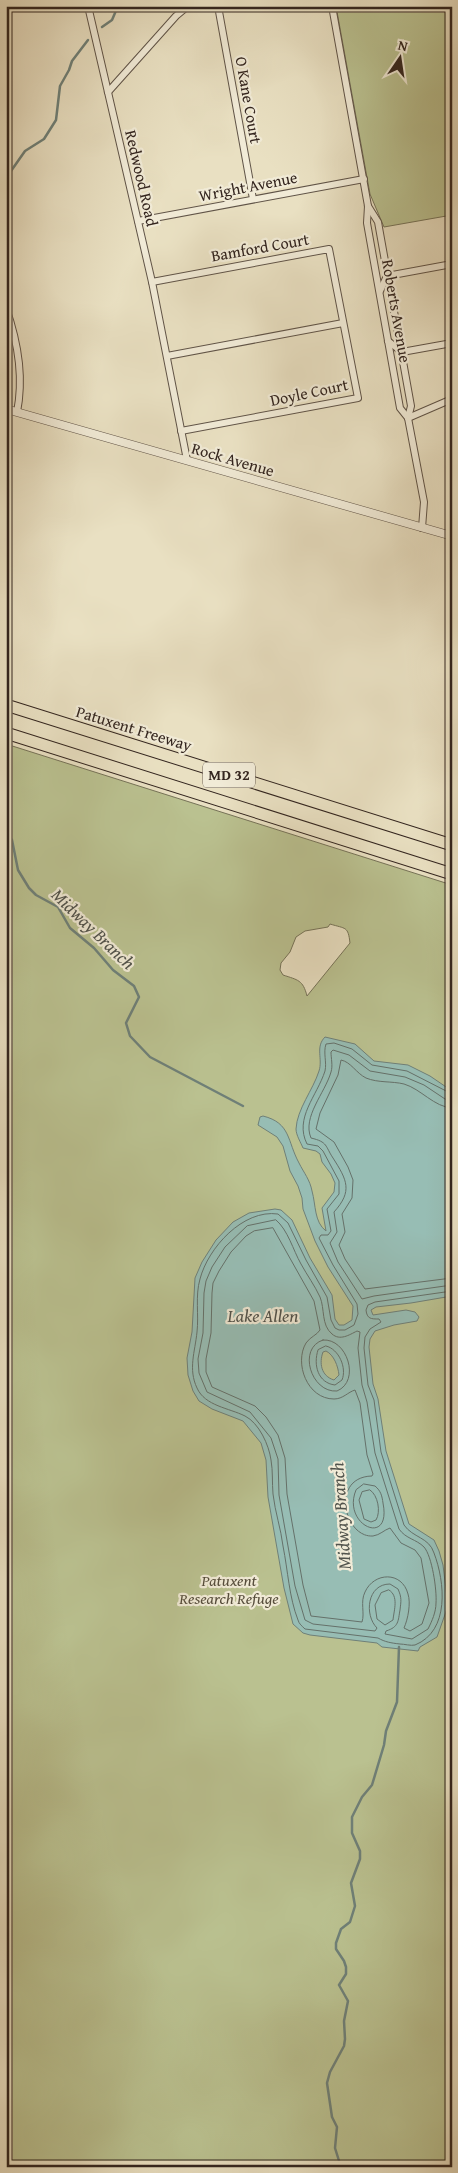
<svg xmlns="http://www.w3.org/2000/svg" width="458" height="2173" font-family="'Gentium Book Plus',serif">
<rect width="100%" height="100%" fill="#e9e0c2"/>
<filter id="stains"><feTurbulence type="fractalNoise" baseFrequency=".004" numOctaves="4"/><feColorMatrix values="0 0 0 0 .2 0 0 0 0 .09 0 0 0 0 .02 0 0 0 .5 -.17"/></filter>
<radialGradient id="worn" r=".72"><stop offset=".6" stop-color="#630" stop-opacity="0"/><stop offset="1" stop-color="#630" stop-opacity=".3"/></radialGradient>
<g fill="#bac190" stroke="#767358" fill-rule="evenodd">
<path d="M 336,6 L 452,6 L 452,215 L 384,227 L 370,194 Z"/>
<path d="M 6,744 L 452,885 L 452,2167 L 6,2167 ZM 330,924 C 346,929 348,926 350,943 L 307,996 C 303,980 298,980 283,975 L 280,970 L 281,963 L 290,952 L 296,937 L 305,931 L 328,927 Z"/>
</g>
<path fill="#97bdb4" stroke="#6f8078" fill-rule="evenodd" d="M 325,1037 L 355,1044 L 374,1061 L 408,1065 L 430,1076 L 452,1091 L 452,1296 L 411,1303 L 376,1307 L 371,1310 L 373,1315 L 406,1310 L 415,1312 L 419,1317 L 417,1321 L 394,1325 L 375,1331 L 370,1339 L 369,1347 L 373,1384 L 378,1399 L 386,1451 L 409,1524 L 434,1540 L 439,1551 L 443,1565 L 448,1606 L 437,1637 L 420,1647 L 418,1651 L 382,1647 L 377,1643 L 310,1635 L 303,1633 L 293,1624 L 284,1588 L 268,1497 L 266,1460 L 261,1443 L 243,1421 L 212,1409 L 199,1401 L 193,1391 L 188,1375 L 187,1358 L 192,1332 L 195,1278 L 202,1262 L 216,1240 L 233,1222 L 249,1213 L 275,1209 L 281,1210 L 292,1220 L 310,1258 L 332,1295 L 335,1319 L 339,1325 L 344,1325 L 352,1320 L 353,1306 L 328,1267 L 315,1241 L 303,1209 L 302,1198 L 298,1186 L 290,1171 L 283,1146 L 277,1137 L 258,1125 L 260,1117 L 263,1116 C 291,1123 287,1141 299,1163 C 304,1173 310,1180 312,1191 C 316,1205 314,1222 326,1231 L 322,1208 L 334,1192 L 335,1183 L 331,1174 L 322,1162 L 320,1154 L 316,1151 L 303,1148 C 301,1143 296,1135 296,1129 C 297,1109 313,1090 319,1071 C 323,1059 315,1047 325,1037 ZM 326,1351 C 334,1355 338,1366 339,1375 L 334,1380 C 321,1376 319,1363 323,1352 Z"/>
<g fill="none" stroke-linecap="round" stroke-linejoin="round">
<g stroke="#65716a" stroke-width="1">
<path d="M 452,1094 L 407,1071 L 372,1065 L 352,1049 L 334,1043 L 326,1044 C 323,1053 327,1062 325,1071 C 317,1096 294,1118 307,1144 L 318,1146 L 323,1151 L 339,1181 L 339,1194 L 327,1209 L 331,1231 L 328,1235 L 321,1235 L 319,1238 L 333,1265 L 357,1304 L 358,1314 L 354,1325 L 345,1330 L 339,1330 L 335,1328 L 331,1320 L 327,1297 L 306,1260 L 288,1223 L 278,1214 C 243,1209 208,1248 200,1279 C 195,1296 199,1315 197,1332 C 195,1352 188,1369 197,1388 C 205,1406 229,1408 245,1416 C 259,1423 269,1445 271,1460 C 273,1471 272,1483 273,1494 C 275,1512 281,1529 283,1546 C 288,1571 289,1597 298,1620 C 299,1624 302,1626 305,1629 L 378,1638 C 385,1642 391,1643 400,1644 C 404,1644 411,1646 415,1645 C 450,1631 445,1582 434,1553 C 429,1537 413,1538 404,1525 L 381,1452 L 374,1400 L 368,1385 L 364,1348 L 365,1337 L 370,1329 L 381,1322 L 379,1319 C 371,1319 367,1319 366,1310 L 368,1305 L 375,1302 L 452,1291"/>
<path d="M 452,1101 L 445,1099 L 424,1085 L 405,1077 L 370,1071 L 349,1055 L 333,1050 L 331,1052 C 331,1058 333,1066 331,1072 C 325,1093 302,1117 311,1138 C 328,1142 325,1146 333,1158 C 347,1180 353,1191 334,1212 L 337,1232 L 330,1243 L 338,1262 L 362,1299 L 374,1296 L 452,1285"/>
<path d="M 452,1108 C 434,1107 421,1089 404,1084 C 392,1081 378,1083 366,1078 C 356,1073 351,1062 341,1060 L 338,1075 L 320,1113 L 316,1129 L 334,1142 L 348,1167 L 353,1180 L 352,1198 L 342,1214 L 345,1232 L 339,1245 L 345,1259 L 365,1289 L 452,1278"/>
<path d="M 276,1220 C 288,1230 293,1250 301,1264 C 307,1275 315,1286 320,1297 C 325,1309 321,1325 332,1334 C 340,1341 349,1335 357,1331 L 360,1332 L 358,1348 L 362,1385 L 367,1402 L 375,1453 L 399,1529 C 406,1539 416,1539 424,1547 C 432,1556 437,1590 436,1603 C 436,1612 432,1621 428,1629 L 412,1639 L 385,1634 L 386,1631 C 399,1627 398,1621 400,1610 C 401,1601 402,1598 398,1589 L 390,1584 C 367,1584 364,1615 377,1628 L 375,1631 L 313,1624 L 305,1620 L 295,1586 L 279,1495 L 278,1459 L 271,1438 L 250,1412 L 207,1392 L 199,1373 L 198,1359 L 203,1333 L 204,1293 L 206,1281 L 212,1267 L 225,1247 L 247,1226 Z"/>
<path d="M 273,1228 L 314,1301 L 320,1330 C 317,1335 310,1337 306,1343 C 294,1363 307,1399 334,1399 C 343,1399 348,1392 355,1390 L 360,1403 L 367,1455 L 373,1474 L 372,1476 C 330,1477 344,1538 373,1536 C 380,1535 384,1530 390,1528 L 401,1543 L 415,1550 L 421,1558 L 429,1603 L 422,1624 L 410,1631 L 404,1628 C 408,1619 411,1603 408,1594 C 402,1571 374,1572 365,1592 C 360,1602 365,1613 362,1622 L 311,1616 L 303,1585 L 287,1494 L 285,1458 L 278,1435 L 266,1417 L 255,1406 L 212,1387 L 206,1372 L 206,1359 L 211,1333 L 212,1293 L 213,1283 L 219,1271 L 231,1252 L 246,1236 L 254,1231 Z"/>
<path d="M 323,1340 C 347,1338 361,1381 337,1391 C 311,1393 297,1348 323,1340 Z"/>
<path d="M 326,1346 C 339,1349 347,1368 342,1380 L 335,1385 C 318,1383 313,1365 318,1350 Z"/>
<path d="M 364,1484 L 375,1486 C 381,1491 382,1496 383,1503 C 392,1548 341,1525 356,1490 Z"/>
<path d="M 370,1490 C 378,1495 381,1512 376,1520 L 371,1522 L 364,1519 L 359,1500 L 362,1492 Z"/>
<path d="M 389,1590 C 399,1596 394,1610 393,1620 L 385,1625 L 377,1619 L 375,1605 L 381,1593 Z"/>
</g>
<g stroke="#6f8078" stroke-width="2.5">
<path d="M 102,27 L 112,20 L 118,6"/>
<path d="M 6,181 L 11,171 L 25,151 L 44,139 L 56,120 L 60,86 L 69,70 L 72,61 L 88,40"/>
<path d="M 6,832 L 12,840 L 18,870 L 29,888 L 36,895 L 58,907 L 70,928 L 94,948 L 113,970 L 134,986 L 139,997 L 126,1023 L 130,1036 L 150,1057 L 243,1106"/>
<path d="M 343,2167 L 340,2164 L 335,2148 L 337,2127 L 332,2117 L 327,2083 L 330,2072 L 344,2046 L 345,2039 L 344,2021 L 348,2001 L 339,1985 L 346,1974 L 346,1967 L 344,1961 L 336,1949 L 336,1943 L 341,1929 L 350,1922 L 355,1906 L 351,1883 L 360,1859 L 360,1851 L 352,1833 L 352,1817 L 362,1797 L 372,1785 L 384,1745 L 386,1731 L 397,1702 L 399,1647"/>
</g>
<defs>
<g id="minor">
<path d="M 88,6 L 152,282 L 187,460"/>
<path d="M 218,6 L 253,199"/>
<path d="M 332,6 L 368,206 L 367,223 L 400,408 L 408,418"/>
<path d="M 108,92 L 176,16 L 188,6"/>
<path d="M 368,206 L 378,222 L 411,406 L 408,418 L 424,502 L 422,528"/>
<path d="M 138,221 L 364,179"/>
<path d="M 152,282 L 329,249 L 358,398 L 181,431"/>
<path d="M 380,291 L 387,276 L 452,264"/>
<path d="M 6,308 C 18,342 24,377 17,412"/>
<path d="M 388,341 L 402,352 L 452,343"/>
<path d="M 167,356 L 343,323"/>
<path d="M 408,418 L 452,399"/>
</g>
<path id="tertiary" d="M 6,409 L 452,536"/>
<g id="motorway">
<path d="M 6,705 L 452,845"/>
<path d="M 6,733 L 452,874"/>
</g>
</defs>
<use href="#minor" stroke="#605448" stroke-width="8"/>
<use href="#tertiary" stroke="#605448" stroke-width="9"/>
<use href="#motorway" stroke="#33251f" stroke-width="13"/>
<use href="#minor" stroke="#f1ebd7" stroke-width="6"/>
<use href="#tertiary" stroke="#f1ebd7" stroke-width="8"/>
<use href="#motorway" stroke="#e9e0c2" stroke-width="11"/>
</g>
<g text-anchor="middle" stroke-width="4.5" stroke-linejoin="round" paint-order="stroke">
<rect fill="#f1ebd7" stroke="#6c6056" stroke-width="1" x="203" y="762.5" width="52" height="25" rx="4"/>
<g font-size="15" font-weight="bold" fill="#33251f">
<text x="229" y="780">MD 32</text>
</g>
<g font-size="16" fill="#33251f" stroke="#f1ebd7">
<text transform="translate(249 100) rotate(80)" y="6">O Kane Court</text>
<text transform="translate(142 178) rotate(77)" y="6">Redwood Road</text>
<text transform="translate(248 186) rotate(-11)" y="6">Wright Avenue</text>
<text transform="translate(260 247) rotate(-10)" y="6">Bamford Court</text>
<text transform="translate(397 311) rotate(80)" y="6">Roberts Avenue</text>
<text transform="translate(309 392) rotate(-12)" y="6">Doyle Court</text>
<text transform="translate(233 459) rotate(16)" y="6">Rock Avenue</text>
<text transform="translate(134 728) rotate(17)" y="6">Patuxent Freeway</text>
</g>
<g font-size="16" font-style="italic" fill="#554c3b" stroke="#f1ebd7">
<text x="229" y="1586">Patuxent<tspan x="229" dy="18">Research Refuge</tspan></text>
</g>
<g font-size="18" font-style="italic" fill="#51534c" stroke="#f1ebd7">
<text transform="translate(93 929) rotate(44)" y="6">Midway Branch</text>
<text x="263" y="1322">Lake Allen</text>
<text transform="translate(341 1516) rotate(-94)" y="6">Midway Branch</text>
</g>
</g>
<rect width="458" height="2173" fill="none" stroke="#e9e0c2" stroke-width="25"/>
<rect x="8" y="8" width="443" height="2158" fill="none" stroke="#33251f" stroke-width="2.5"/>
<rect x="12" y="12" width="433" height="2148" fill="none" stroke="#33251f"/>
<g transform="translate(400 58) rotate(13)" stroke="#f1ebd7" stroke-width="4" paint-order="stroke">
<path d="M0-4L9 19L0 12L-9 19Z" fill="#33251f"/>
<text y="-8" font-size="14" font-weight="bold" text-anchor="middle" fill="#33251f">N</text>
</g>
<rect width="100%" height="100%" filter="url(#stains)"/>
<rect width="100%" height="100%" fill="url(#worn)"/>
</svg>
